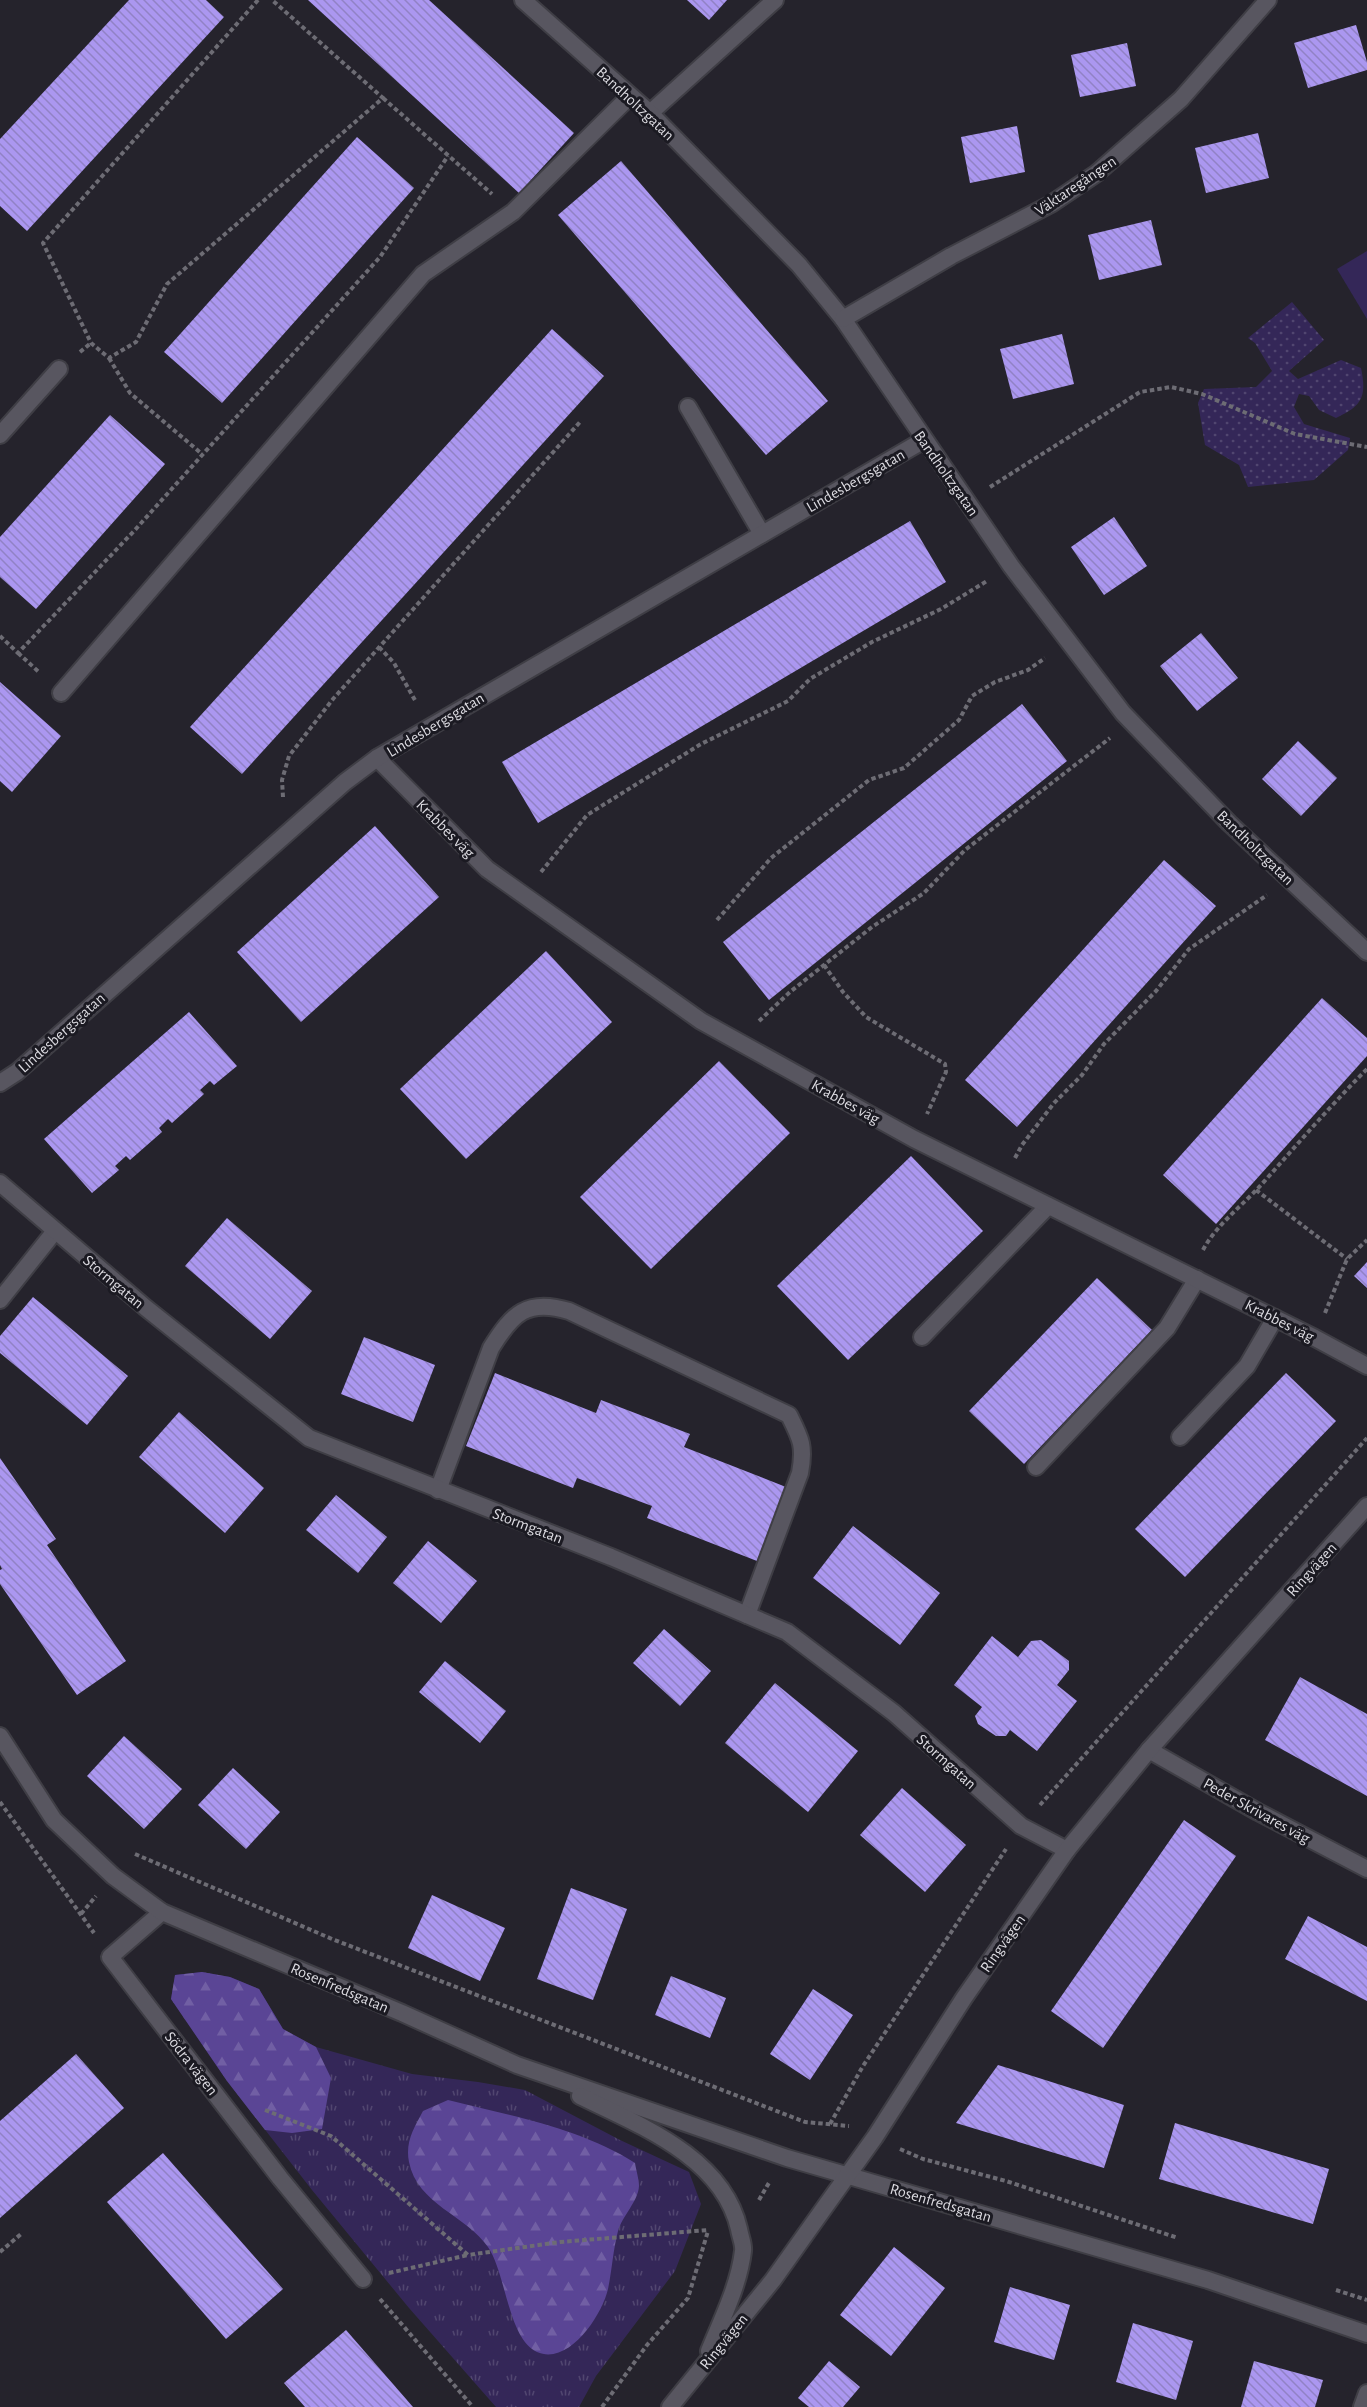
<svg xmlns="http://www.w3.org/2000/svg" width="1367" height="2407" font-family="'Alegreya Sans',sans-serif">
<defs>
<pattern id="grass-tufts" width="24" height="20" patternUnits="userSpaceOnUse" patternTransform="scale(1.5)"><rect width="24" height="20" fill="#342758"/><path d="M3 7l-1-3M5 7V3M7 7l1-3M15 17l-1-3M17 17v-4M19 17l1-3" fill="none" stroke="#514670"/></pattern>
<pattern id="forest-firs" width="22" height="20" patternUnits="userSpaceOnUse" patternTransform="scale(1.5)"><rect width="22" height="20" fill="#5a4595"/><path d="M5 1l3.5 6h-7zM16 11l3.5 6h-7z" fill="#715fa4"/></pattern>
<pattern id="park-dots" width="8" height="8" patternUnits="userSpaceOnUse" patternTransform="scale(1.5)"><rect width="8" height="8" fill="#342758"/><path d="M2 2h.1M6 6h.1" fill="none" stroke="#514670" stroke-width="1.8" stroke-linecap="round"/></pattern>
<pattern id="building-back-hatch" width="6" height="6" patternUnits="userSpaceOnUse" patternTransform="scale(1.5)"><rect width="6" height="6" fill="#ab97f0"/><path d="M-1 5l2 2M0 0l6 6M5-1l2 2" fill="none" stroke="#9182c5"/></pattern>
</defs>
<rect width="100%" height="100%" fill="#25232c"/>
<path fill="url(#grass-tufts)" d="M 202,1972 L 230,1977 L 259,1989 L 283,2029 L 316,2047 L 412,2074 L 478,2082 L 525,2090 L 620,2140 L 689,2172 L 701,2204 L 675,2271 L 596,2376 L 579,2407 L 496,2407 L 409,2308 L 312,2190 L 227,2081 L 171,1999 L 175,1975 Z"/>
<g fill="url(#forest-firs)">
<path d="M 202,1972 L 230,1977 L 259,1989 L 283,2029 L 316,2047 L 331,2078 L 322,2129 L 292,2133 L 265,2130 L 227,2081 L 171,1999 L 175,1975 Z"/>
<path d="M 448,2100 C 511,2116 580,2128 635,2163 C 636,2170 639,2179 639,2186 C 638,2202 622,2216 618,2231 C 613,2250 612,2270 608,2289 C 602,2315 569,2366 537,2352 C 508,2339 506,2273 488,2247 C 467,2216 417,2204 409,2162 C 405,2142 414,2128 423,2111 Z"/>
</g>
<path fill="url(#park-dots)" d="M 1292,302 L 1324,340 L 1289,371 L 1298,379 L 1341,360 L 1361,368 C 1367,397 1362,406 1336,418 L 1319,410 L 1309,396 L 1299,394 L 1294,407 L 1304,424 L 1350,438 L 1348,450 L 1314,480 L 1248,487 L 1239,465 L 1205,445 L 1198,403 L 1204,389 L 1256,387 L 1272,371 L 1255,343 L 1248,338 Z"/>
<path fill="#342758" d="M 1367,251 L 1367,319 L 1337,269 Z"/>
<g fill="url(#building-back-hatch)">
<path d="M 129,0 L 206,0 L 224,17 L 27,231 L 0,206 L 0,139 Z"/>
<path d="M 308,0 L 429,0 L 574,133 L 519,193 Z"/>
<path d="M 687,0 L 727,0 L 709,20 Z"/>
<path d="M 1356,25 L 1367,62 L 1367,70 L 1308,88 L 1294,43 Z"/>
<path d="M 1127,43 L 1136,86 L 1080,97 L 1071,55 Z"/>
<path d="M 1017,126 L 1025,172 L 970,183 L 961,137 Z"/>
<path d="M 1258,133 L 1269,178 L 1206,193 L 1195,148 Z"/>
<path d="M 357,137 L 414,188 L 222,403 L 164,352 Z"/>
<path d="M 621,161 L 828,401 L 766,455 L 558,215 Z"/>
<path d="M 1151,220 L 1162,265 L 1099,280 L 1088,235 Z"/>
<path d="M 552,329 L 604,376 L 242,774 L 190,727 Z"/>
<path d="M 1062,334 L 1074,384 L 1013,399 L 1000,349 Z"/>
<path d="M 110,415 L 165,464 L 36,609 L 0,577 L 0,537 Z"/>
<path d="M 1114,517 L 1147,566 L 1104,595 L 1071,547 Z"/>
<path d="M 910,521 L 946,582 L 538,823 L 502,762 Z"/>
<path d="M 1201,633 L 1238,678 L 1197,711 L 1160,666 Z"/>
<path d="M 0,682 L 61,736 L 12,792 L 0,781 Z"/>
<path d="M 1022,704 L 1067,761 L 769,1000 L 723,942 Z"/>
<path d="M 1298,741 L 1337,778 L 1301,816 L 1262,779 Z"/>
<path d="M 375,826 L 439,897 L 301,1022 L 237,952 Z"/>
<path d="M 1164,860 L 1216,906 L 1017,1127 L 965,1080 Z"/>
<path d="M 546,951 L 612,1022 L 466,1159 L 400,1089 Z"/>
<path d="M 1322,998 L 1367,1038 L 1367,1056 L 1216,1224 L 1163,1175 Z"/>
<path d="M 189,1012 L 237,1066 L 214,1085 L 210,1081 L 200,1090 L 204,1094 L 172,1123 L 168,1119 L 159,1128 L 162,1132 L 130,1160 L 126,1156 L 115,1166 L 119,1170 L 92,1193 L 44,1139 Z"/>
<path d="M 719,1061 L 790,1133 L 651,1269 L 580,1197 Z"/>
<path d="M 911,1156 L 983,1231 L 848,1360 L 777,1286 Z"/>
<path d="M 227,1218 L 312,1291 L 270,1339 L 185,1266 Z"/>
<path d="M 1367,1262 L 1367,1288 L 1354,1276 Z"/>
<path d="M 1097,1278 L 1152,1330 L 1024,1464 L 969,1411 Z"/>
<path d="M 33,1297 L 128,1376 L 87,1425 L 0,1353 L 0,1336 Z"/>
<path d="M 364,1337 L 435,1365 L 413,1422 L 341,1394 Z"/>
<path d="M 495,1373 L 596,1413 L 601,1400 L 690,1434 L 684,1447 L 786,1487 L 757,1561 L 647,1518 L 652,1506 L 577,1478 L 573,1488 L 466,1446 Z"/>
<path d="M 1286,1373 L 1336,1421 L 1185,1577 L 1135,1529 Z"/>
<path d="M 179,1412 L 264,1488 L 225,1533 L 139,1457 Z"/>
<path d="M 0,1458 L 56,1539 L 47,1545 L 126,1661 L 77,1695 L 0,1584 L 0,1570 L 2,1569 L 0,1565 Z"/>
<path d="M 336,1495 L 387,1537 L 358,1573 L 306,1530 Z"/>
<path d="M 853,1526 L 940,1593 L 900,1645 L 813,1578 Z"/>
<path d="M 428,1541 L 477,1581 L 441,1623 L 393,1583 Z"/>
<path d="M 664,1629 L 711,1671 L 680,1706 L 633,1663 Z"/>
<path d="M 992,1636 L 1018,1657 L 1031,1641 L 1041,1640 L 1069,1661 L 1069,1670 L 1057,1685 L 1077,1701 L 1037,1751 L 1010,1730 L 1006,1736 L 996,1736 L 978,1724 L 975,1716 L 982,1707 L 954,1685 Z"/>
<path d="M 445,1661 L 506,1711 L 480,1743 L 419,1692 Z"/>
<path d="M 1300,1677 L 1367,1714 L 1367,1796 L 1265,1740 Z"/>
<path d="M 775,1683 L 858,1751 L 808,1812 L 725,1743 Z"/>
<path d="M 124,1736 L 182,1789 L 144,1829 L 87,1776 Z"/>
<path d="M 233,1768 L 280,1812 L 246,1849 L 198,1805 Z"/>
<path d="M 902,1788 L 966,1845 L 925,1892 L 860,1835 Z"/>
<path d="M 1184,1820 L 1236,1856 L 1103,2048 L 1051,2011 Z"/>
<path d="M 571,1888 L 627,1909 L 593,2000 L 537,1979 Z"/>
<path d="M 432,1895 L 505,1928 L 480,1981 L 408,1948 Z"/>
<path d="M 1308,1916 L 1367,1947 L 1367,2001 L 1285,1959 Z"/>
<path d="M 671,1976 L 726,1998 L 710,2038 L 655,2015 Z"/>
<path d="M 813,1989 L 853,2015 L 810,2080 L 770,2054 Z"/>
<path d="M 76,2054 L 124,2108 L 0,2218 L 0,2121 Z"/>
<path d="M 998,2065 L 1124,2105 L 1104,2168 L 956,2123 Z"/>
<path d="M 1175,2123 L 1329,2169 L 1313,2224 L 1159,2179 Z"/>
<path d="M 163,2153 L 283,2289 L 226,2339 L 107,2202 Z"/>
<path d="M 894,2247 L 945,2288 L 891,2356 L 840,2315 Z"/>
<path d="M 1010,2287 L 1070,2305 L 1054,2360 L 994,2342 Z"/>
<path d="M 1133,2323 L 1193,2341 L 1176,2400 L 1116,2382 Z"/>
<path d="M 346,2330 L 413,2407 L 305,2407 L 284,2383 Z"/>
<path d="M 829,2361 L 860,2387 L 843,2407 L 809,2407 L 798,2398 Z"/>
<path d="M 1254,2361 L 1323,2380 L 1315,2407 L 1241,2407 Z"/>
</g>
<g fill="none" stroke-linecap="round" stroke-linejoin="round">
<defs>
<g id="service">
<path d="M 650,113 L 775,0"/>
<path d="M 688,407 L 762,534"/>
<path d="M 0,435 L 59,369"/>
<path d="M 61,693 L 423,274 L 513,212 L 630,96"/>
<path d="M 0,1300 L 55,1231"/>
<path d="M 922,1337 L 1048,1206"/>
<path d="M 1180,1437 L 1247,1366 L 1275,1318"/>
<path d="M 1036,1467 L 1167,1328 L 1197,1279"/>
<path d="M 438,1490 L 491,1348 C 512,1314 527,1298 569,1311 L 789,1415 C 801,1439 805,1446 800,1473 L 747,1615"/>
<path d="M 162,1912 L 110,1957 L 280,2178 L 363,2279"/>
</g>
<g id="minor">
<path d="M 523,0 L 650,113 L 799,265 L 843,319 L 1011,566 L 1123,713 L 1229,823 L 1367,952"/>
<path d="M 843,319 L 951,256 L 1051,204 L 1097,173 L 1181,99 L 1268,0"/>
<path d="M 377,758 L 487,869 L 701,1021 L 914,1139 L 1315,1338 L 1367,1366"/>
<path d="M 0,1083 L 17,1072 L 345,782 L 377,758 L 924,440"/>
<path d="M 0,1183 L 146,1308 L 309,1438 L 611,1557 L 787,1632 L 894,1713 L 1021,1826 L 1067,1850"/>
<path d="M 1149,1750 L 1258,1812 L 1367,1869"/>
<path d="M 1362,2407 L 1367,2393"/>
</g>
<g id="tertiary">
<path d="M 0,1736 L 54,1820 L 113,1876 L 162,1912 L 402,2013 L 517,2065 L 787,2158 L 1208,2280 L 1367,2334"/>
<path d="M 580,2096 C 639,2125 723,2157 739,2229 C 740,2236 744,2244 743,2251 C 739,2285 722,2319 709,2351"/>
<path d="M 670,2407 L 773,2280 L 827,2204 L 875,2137 L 964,1998 L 1067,1850 L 1149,1750 L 1367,1506"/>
</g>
</defs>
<use href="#service" stroke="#3f3e45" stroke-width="20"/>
<use href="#minor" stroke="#3f3e45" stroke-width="20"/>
<use href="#tertiary" stroke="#3f3e45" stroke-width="20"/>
<g stroke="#6d6c74" stroke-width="4" stroke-dasharray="4.5 3" stroke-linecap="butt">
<path d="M 258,0 L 43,243 L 91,343 L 109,358 L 136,342 L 167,284 L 383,98 L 272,0"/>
<path d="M 383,98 L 492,194"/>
<path d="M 80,352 L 91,343"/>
<path d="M 109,358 L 130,393 L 202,454"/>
<path d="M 990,487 L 1140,392 L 1171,387 L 1202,394 L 1295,434 L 1367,447"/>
<path d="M 0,636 L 18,653 L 134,531 L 380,257 L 448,156"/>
<path d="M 379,647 L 394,663 L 416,702"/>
<path d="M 18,653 L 40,673"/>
<path d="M 283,797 L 282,780 L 289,756 L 333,699 L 580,422"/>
<path d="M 541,872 L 587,815 L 701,744 L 788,701 L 810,679 L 872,642 L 941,609 L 987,581"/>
<path d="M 717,920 L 771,858 L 869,780 L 904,768 L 959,720 L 972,696 L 995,682 L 1028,670 L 1045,658"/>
<path d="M 824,965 L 843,992 L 866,1017 L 945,1064 L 946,1072 L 927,1114"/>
<path d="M 759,1021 L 790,992 L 872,927 L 924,893 L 965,850 L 1110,738"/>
<path d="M 1015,1158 L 1022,1145 L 1054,1103 L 1082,1075 L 1104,1044 L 1156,991 L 1189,949 L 1267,895"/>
<path d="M 1256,1190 L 1347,1259"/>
<path d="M 1203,1250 C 1216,1225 1242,1206 1261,1185 C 1296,1146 1330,1106 1367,1069"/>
<path d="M 1325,1313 L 1347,1259 L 1367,1240"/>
<path d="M 0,1802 L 94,1933"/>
<path d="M 1040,1805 L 1367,1438"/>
<path d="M 135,1854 L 332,1939 L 805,2122 L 849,2126"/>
<path d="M 81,1914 L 96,1896"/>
<path d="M 265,2110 L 331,2136 L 468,2255 L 560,2242 L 708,2230"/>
<path d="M 830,2124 L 863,2066 L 1006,1849"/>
<path d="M 900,2149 L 923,2159 L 1006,2181 L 1178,2238"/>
<path d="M 759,2200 L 770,2181"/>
<path d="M 0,2252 L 21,2234"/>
<path d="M 389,2273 L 468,2255"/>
<path d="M 1336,2290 L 1367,2300"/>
<path d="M 380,2299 L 473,2407"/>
<path d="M 602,2407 L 647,2345 L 688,2298 L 708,2231"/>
</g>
<use href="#service" stroke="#585660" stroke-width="16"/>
<use href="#minor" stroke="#585660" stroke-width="16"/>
<use href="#tertiary" stroke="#585660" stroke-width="16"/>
</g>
<g text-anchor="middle" stroke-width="6" stroke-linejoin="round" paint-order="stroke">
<g font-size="16" fill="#dcdbe1" stroke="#1b1a22">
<text transform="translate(636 103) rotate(43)" y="6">Bandholtzgatan</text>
<text transform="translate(1075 185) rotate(-34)" y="6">Väktaregången</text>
<text transform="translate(947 473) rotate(55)" y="6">Bandholtzgatan</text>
<text transform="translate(855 480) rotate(-30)" y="6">Lindesbergsgatan</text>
<text transform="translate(435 724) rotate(-31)" y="6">Lindesbergsgatan</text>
<text transform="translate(446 828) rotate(45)" y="6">Krabbes väg</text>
<text transform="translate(1256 847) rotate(44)" y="6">Bandholtzgatan</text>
<text transform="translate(61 1032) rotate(-42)" y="6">Lindesbergsgatan</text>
<text transform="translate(846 1101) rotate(29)" y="6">Krabbes väg</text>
<text transform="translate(114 1281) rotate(40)" y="6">Stormgatan</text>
<text transform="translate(1280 1320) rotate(27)" y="6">Krabbes väg</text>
<text transform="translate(528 1525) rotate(21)" y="6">Stormgatan</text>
<text transform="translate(1311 1569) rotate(-48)" y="6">Ringvägen</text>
<text transform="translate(947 1761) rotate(42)" y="6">Stormgatan</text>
<text transform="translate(1257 1810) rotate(29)" y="6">Peder Skrivares väg</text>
<text transform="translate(1002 1943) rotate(-55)" y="6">Ringvägen</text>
<text transform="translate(340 1987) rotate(23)" y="6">Rosenfredsgatan</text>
<text transform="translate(192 2063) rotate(52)" y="6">Södra vägen</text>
<text transform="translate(941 2202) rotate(16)" y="6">Rosenfredsgatan</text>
<text transform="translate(723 2341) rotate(-51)" y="6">Ringvägen</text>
</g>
</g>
</svg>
